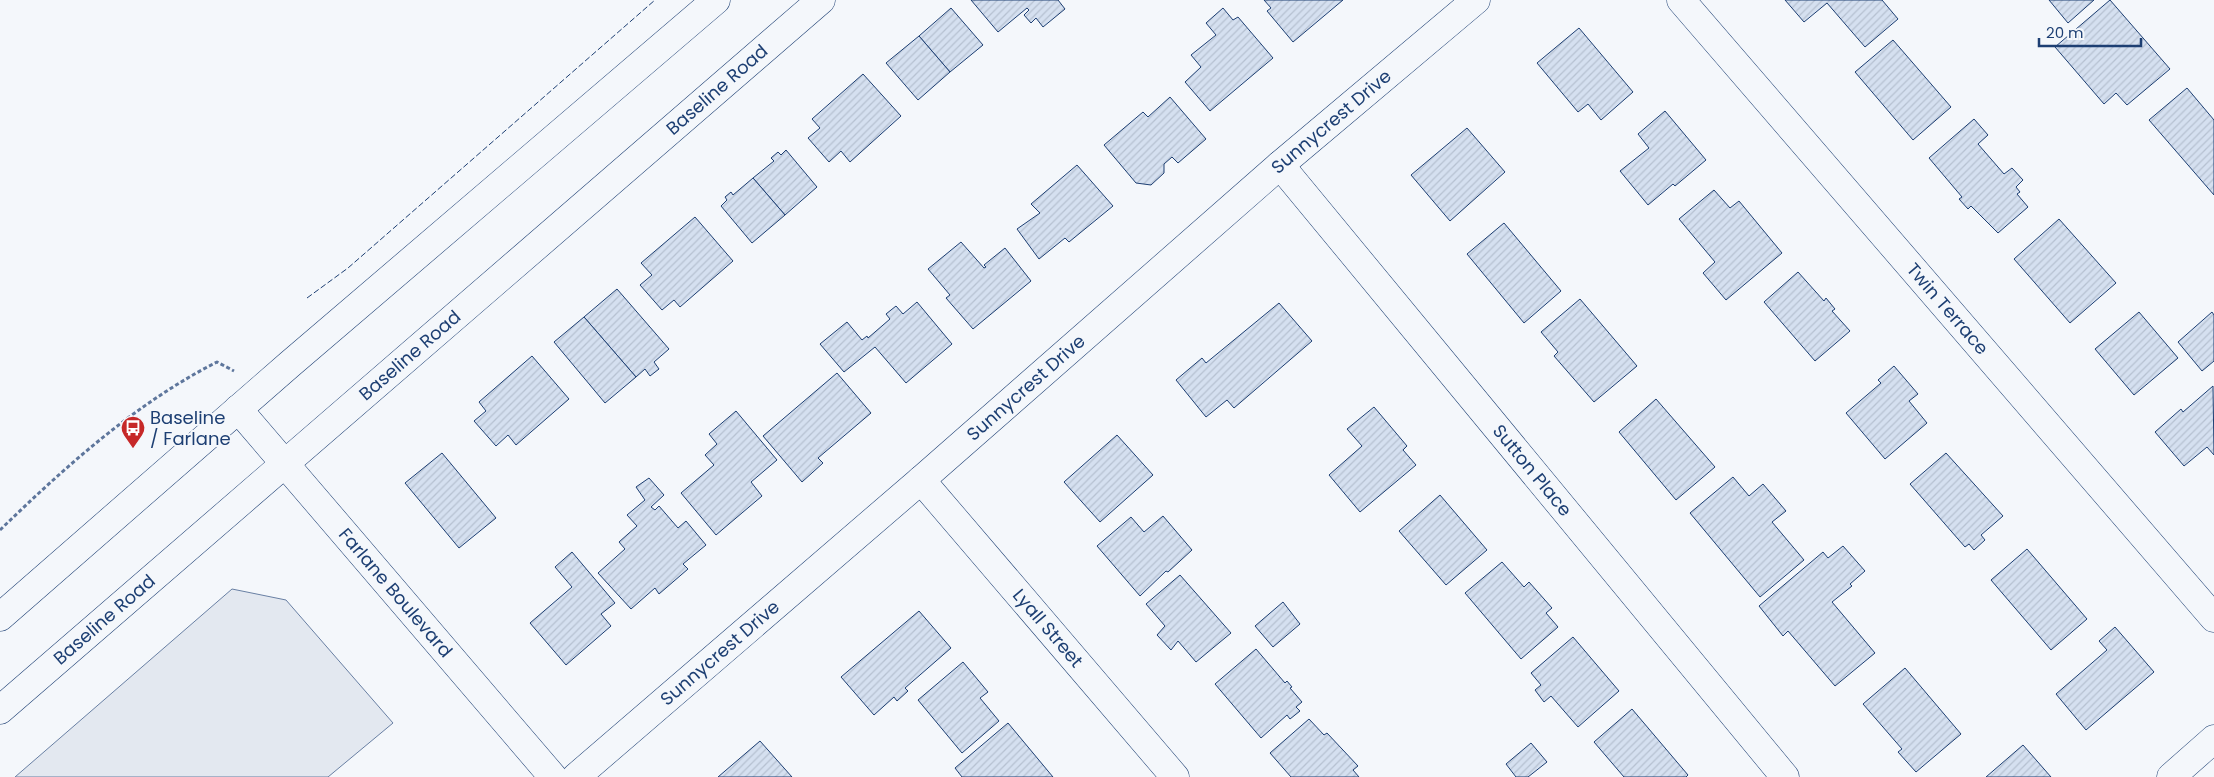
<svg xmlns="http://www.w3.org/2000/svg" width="2214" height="777" font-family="Poppins,sans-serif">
<defs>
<pattern id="building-hatch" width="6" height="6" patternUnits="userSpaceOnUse" patternTransform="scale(1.25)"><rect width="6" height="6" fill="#d5e0f0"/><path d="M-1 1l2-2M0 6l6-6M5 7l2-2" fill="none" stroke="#b6c1d1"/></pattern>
</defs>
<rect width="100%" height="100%" fill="#f4f7fb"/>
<path fill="#e3e8f0" stroke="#687fa3" d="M 232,589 L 286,600 L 393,723 L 328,777 L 15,777 Z"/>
<g fill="url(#building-hatch)" stroke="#1d3f73">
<path d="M 971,0 L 1058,0 L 1065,9 L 1043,27 L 1036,18 L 1031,23 L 1024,15 L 1029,10 L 1027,8 L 998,32 Z"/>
<path d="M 1264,0 L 1343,0 L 1293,42 L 1267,11 L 1271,8 Z"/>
<path d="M 1785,0 L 1882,0 L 1898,19 L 1865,47 L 1827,3 L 1804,22 Z"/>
<path d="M 2049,0 L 2094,0 L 2068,23 Z"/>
<path d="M 2110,0 L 2170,69 L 2127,105 L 2116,93 L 2104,104 L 2055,47 Z"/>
<path d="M 951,8 L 983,45 L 950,72 L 919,36 Z"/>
<path d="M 1223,8 L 1233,20 L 1238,17 L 1273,58 L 1210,111 L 1185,82 L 1201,67 L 1191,55 L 1216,35 L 1206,23 Z"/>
<path d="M 1579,28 L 1633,92 L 1601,120 L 1588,104 L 1578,112 L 1537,63 Z"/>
<path d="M 919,36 L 950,72 L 918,100 L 886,63 Z"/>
<path d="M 1893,40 L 1951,107 L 1913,140 L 1855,72 Z"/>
<path d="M 863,74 L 901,116 L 850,162 L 841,151 L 829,162 L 808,138 L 820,128 L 812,119 Z"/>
<path d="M 2187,88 L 2214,120 L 2214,195 L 2149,120 Z"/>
<path d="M 1170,97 L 1206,139 L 1178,163 L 1172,157 L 1164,164 L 1164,173 L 1151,185 L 1136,183 L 1104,145 L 1143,112 L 1148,117 Z"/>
<path d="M 1665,111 L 1706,160 L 1675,186 L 1673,184 L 1648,205 L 1620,171 L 1649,148 L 1638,134 Z"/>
<path d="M 1974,119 L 1988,135 L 1978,144 L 2004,174 L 2012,168 L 2023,180 L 2016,187 L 2020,192 L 2017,194 L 2028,207 L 1998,233 L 1971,206 L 1968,209 L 1959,199 L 1962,197 L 1929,158 Z"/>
<path d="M 1467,128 L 1505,172 L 1450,221 L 1411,175 Z"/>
<path d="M 786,150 L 817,187 L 785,215 L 753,178 L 774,161 L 771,158 L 778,152 L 781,155 Z"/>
<path d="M 1077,165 L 1113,206 L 1069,242 L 1065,238 L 1039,259 L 1017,229 L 1040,213 L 1031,204 Z"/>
<path d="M 753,178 L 785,215 L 752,243 L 721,206 L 727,200 L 725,197 L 731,192 L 733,195 Z"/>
<path d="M 1714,190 L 1730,208 L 1739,201 L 1782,253 L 1726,300 L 1703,273 L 1715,262 L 1679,219 Z"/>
<path d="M 695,217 L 733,261 L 680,307 L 674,300 L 662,310 L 640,285 L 652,275 L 641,263 Z"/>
<path d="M 2059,219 L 2116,283 L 2070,323 L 2014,259 Z"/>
<path d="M 1504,223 L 1561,291 L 1524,323 L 1467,254 Z"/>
<path d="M 961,242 L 984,268 L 986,267 L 984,265 L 1005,248 L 1031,281 L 973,329 L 946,298 L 950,295 L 928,269 Z"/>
<path d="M 1798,272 L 1824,301 L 1826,298 L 1835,309 L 1832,311 L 1850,331 L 1815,361 L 1764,302 Z"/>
<path d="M 617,289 L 669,349 L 654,362 L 659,369 L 650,376 L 645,369 L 636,377 L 584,317 Z"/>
<path d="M 1580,299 L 1637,366 L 1594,402 L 1554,356 L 1558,352 L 1541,332 Z"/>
<path d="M 917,302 L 952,344 L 906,383 L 875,347 L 844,372 L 820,344 L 847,322 L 862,340 L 867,336 L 868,338 L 890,319 L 886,314 L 896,306 L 903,314 Z"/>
<path d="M 1279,303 L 1312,341 L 1234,408 L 1227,400 L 1206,417 L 1176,380 L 1202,358 L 1206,363 Z"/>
<path d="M 2139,312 L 2178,358 L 2134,395 L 2095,349 Z"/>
<path d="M 2212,312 L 2214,315 L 2214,361 L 2202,371 L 2178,342 Z"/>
<path d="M 584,317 L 636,377 L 605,403 L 554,342 Z"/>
<path d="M 532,356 L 569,399 L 516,445 L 508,435 L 496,446 L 474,421 L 486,411 L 479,402 Z"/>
<path d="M 1894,366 L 1918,394 L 1909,401 L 1927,423 L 1885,459 L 1846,413 L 1881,383 L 1878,380 Z"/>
<path d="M 837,373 L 871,413 L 818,458 L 823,463 L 802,482 L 763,436 Z"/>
<path d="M 2213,386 L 2214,455 L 2207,447 L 2184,466 L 2155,432 L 2181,409 L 2183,412 Z"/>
<path d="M 1656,399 L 1715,467 L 1676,500 L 1619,432 Z"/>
<path d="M 1374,407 L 1407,446 L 1403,450 L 1416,465 L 1360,512 L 1329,475 L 1362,446 L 1347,429 Z"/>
<path d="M 736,411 L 777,460 L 751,482 L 762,496 L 716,535 L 681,493 L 714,465 L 705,455 L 717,444 L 709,434 Z"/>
<path d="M 1117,435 L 1153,475 L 1100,522 L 1064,482 Z"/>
<path d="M 442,453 L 496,518 L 459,548 L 405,483 Z"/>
<path d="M 1946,453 L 2003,516 L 1981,535 L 1985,540 L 1974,550 L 1969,544 L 1965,547 L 1910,484 Z"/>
<path d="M 1733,477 L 1749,496 L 1763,484 L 1786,511 L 1772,522 L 1804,560 L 1760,597 L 1690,513 Z"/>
<path d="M 649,478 L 664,495 L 651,507 L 655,510 L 659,506 L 678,528 L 686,521 L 706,545 L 683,564 L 688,569 L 659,594 L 655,588 L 631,609 L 598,573 L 625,549 L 619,542 L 637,526 L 627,515 L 645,500 L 636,487 Z"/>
<path d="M 1440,495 L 1487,550 L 1446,585 L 1399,531 Z"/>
<path d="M 1163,516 L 1192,550 L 1168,572 L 1166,571 L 1140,596 L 1097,546 L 1131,517 L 1144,532 Z"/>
<path d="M 1843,546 L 1865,571 L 1850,584 L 1852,586 L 1832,602 L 1875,653 L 1835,686 L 1788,631 L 1783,636 L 1759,606 L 1823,552 L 1828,558 Z"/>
<path d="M 2027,549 L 2087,619 L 2051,650 L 1991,580 Z"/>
<path d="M 572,552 L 615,603 L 601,614 L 611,626 L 566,665 L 530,623 L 572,587 L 555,567 Z"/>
<path d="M 1502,562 L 1524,587 L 1529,582 L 1552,608 L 1546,613 L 1558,627 L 1521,659 L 1465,593 Z"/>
<path d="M 1180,575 L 1231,633 L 1196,662 L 1178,641 L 1171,650 L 1157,635 L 1165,626 L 1146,604 Z"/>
<path d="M 1283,602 L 1300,624 L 1273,647 L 1255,626 Z"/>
<path d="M 919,611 L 951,648 L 905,688 L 908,691 L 897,701 L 894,697 L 874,715 L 841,677 Z"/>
<path d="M 2115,627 L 2154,672 L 2086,730 L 2056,694 L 2107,650 L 2099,641 Z"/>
<path d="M 1573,637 L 1619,691 L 1578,727 L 1551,696 L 1544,702 L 1535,690 L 1541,685 L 1531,673 Z"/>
<path d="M 1256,649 L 1285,683 L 1287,681 L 1292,687 L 1290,688 L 1302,702 L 1296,707 L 1300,711 L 1290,719 L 1287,715 L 1261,738 L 1215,684 Z"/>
<path d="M 963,662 L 988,692 L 980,698 L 999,721 L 962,753 L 918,700 Z"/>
<path d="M 1905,668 L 1961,734 L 1916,772 L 1898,752 L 1902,749 L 1863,704 Z"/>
<path d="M 1632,709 L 1688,775 L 1686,777 L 1624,777 L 1594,742 Z"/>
<path d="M 1309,719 L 1324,735 L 1327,733 L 1358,766 L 1353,770 L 1359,777 L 1291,777 L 1270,753 Z"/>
<path d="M 1008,723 L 1053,777 L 962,777 L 955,768 Z"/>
<path d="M 760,741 L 792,777 L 718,777 Z"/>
<path d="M 1531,743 L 1547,762 L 1528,777 L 1516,777 L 1506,764 Z"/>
<path d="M 2023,745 L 2051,777 L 1986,777 Z"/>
</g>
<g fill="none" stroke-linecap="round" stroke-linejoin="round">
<defs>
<g id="minor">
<path id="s1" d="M 1681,0 L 2214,618"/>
<path id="s2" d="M 1280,165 L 1785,777"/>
<path id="s3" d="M 238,409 L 553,777"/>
<path id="s4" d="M 921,480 L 1175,777"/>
<path id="s5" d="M 576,777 L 921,480 L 1280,165 L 1476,0"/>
<path d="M 2171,777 L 2214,739"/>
</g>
<g id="major">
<path d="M 0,617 L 290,364 L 716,0"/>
<path id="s6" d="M 0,710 L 821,0"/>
</g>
</defs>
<use href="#minor" stroke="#1d3f73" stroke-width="29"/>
<use href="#major" stroke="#1d3f73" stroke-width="29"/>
<path stroke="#5e769c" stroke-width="3" stroke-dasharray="4 2.5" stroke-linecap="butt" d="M 0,530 C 65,467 136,403 217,362 L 234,371"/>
<use href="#minor" stroke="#f4f7fb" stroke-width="28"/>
<use href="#major" stroke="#f4f7fb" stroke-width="28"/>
<path stroke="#1d3f73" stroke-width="1" stroke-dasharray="6 2.5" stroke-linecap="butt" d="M 307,298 L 348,268 L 655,0"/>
</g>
<defs>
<symbol id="bus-pin" viewBox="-11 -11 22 30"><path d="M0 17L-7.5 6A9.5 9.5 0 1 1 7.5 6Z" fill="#c62828" stroke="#f4f7fb"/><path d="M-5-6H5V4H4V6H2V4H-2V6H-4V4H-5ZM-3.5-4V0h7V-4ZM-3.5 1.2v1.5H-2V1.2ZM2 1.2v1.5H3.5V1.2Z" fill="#fff"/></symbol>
</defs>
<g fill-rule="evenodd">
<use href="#bus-pin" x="119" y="414" width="28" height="38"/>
</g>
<g text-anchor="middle" stroke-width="4" stroke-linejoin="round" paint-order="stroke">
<g font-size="18" fill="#1d3f73" stroke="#f4f7fb">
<text dy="6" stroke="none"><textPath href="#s6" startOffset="948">Baseline Road</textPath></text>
<text dy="6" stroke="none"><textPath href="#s5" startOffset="1000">Sunnycrest Drive</textPath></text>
<text dy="6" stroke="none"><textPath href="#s1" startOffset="408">Twin Terrace</textPath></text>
<text dy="6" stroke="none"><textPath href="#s6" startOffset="542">Baseline Road</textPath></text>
<text dy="6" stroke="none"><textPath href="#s5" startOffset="595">Sunnycrest Drive</textPath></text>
<text dy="6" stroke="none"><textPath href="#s2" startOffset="396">Sutton Place</textPath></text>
<text dy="6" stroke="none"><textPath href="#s3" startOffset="242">Farlane Boulevard</textPath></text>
<text dy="6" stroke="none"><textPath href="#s6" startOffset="138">Baseline Road</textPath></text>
<text dy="6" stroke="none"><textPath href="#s4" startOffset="195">Lyall Street</textPath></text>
<text dy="6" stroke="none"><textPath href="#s5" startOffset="190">Sunnycrest Drive</textPath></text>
</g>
<g font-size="18" fill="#1d3f73" stroke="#f4f7fb" text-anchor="start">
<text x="150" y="424">Baseline<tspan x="150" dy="21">/ Farlane</tspan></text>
</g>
</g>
<path d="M2039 38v8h102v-8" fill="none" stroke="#1d3f73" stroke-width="2.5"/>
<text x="2046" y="38" font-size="15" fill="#1d3f73" stroke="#f4f7fb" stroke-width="4" paint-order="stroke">20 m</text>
</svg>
